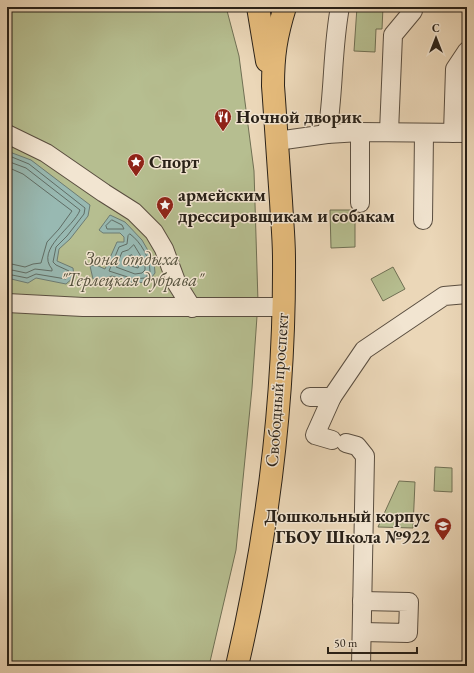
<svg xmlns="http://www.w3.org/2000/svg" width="474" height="673" font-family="'EB Garamond',serif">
<rect width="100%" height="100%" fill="#ebd7b8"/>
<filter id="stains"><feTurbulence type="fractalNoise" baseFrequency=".005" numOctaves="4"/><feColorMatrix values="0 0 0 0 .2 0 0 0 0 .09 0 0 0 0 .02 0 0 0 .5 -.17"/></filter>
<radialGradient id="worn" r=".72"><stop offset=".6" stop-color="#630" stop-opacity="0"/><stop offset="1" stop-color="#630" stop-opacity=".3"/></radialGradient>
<g fill="#b6be90" stroke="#707054">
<path d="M 7,7 L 226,7 L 239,56 L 254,171 L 258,302 L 252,388 L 236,550 L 209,666 L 7,666 Z"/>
<path d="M 357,7 L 383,7 L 382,29 L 376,29 L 375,52 L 354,51 Z"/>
<path d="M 330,210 L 355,210 L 355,247 L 331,248 Z"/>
<path d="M 393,267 L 405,289 L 383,301 L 371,279 Z"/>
<path d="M 435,467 L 452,468 L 452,492 L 434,491 Z"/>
<path d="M 399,481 L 415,482 L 413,528 L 378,527 Z"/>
</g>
<g fill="#98b9b2" stroke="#6c7c74">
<path d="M 7,151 L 31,160 L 90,205 L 88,216 L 70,239 L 59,249 L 57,261 L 73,268 L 74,277 L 66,284 L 36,278 L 28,283 L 7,278 Z"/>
<path d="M 110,215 L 125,222 L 142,240 L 154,261 L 155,273 L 148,282 L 134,283 L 112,276 L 102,279 L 93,279 L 90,266 L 96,265 L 105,269 L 117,242 L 124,242 L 124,237 L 120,233 L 103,233 L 99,230 Z"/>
</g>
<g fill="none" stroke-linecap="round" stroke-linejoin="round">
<g stroke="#606d65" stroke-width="1">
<path d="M 7,155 L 29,164 L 85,208 L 84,214 L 67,236 L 56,247 L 53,262 L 56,265 L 69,271 L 70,275 L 66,279 L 36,274 L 27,278 L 7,274"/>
<path d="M 7,161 L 26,168 L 80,210 C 74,227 35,249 52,269 L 52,271 L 35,269 L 26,273 L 7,269"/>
<path d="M 7,167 L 23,174 L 72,211 L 59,229 L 47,242 L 41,263 L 33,264 L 25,267 L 7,263"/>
<path d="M 112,220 L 122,225 L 124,229 L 107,229 L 106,226 Z"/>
<path d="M 130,234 C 141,242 150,258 150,272 L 145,278 L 134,279 L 109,271 L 119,247 L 127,244 L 128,236 Z"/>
<path d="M 134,245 L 145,263 L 145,270 L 142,273 L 135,274 L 116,267 L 122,252 L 128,250 Z"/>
<path d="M 132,255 L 139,265 L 138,268 L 124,264 L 127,257 Z"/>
</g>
<defs>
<g id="minor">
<path d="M 389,132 L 393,35 L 413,11 L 413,7"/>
<path d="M 453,133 L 455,69 L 467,51"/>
<path d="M 7,134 L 46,153 L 104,193 L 134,212 L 154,232 L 164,249 L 177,284 L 192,308"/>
<path d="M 327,134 C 334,92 332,49 340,7"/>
<path d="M 277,141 L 327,134 L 360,132 L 467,133"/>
<path d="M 360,203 L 360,132"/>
<path d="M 423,220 L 424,133"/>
<path d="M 7,303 L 83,307 L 283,307"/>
<path d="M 310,397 L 332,397 L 364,350 L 444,296 L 467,294"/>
<path d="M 332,397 L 315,435 L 332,440"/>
<path d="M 346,443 L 357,446 L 365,456 L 361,666"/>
<path d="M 362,632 L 408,633 L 409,602 L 362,601"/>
</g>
<g id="major">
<path d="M 258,7 L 267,61"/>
<path d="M 237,666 C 268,533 285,395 284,258 C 284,239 282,220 281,201 C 278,162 276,124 273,86 C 273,55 276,36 285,7"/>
</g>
</defs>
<use href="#minor" stroke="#5a4e40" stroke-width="20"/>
<use href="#major" stroke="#292118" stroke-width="24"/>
<use href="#minor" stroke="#f2e5d1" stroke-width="18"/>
<use href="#major" stroke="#e6bc7c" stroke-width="22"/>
</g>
<defs>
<symbol id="restaurant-pin" viewBox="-11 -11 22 30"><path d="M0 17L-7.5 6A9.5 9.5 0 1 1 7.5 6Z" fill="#8f2418" stroke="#f2e5d1"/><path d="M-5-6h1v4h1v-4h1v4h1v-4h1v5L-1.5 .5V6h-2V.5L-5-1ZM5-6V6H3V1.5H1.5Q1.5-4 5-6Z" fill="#fff"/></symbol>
<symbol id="sight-pin" viewBox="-11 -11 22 30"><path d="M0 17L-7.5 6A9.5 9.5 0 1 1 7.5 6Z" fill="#8f2418" stroke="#f2e5d1"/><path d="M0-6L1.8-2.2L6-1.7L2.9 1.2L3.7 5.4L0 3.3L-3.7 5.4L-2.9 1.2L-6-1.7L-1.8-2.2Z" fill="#fff"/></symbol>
<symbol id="school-pin" viewBox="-11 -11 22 30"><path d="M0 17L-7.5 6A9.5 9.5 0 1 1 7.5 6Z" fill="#8f2418" stroke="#f2e5d1"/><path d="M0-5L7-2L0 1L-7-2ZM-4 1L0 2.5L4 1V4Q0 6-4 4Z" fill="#fff"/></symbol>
</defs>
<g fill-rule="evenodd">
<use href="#restaurant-pin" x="213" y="107" width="20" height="27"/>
<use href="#sight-pin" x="126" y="152" width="20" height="27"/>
<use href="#sight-pin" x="155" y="195" width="20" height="27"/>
<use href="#school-pin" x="433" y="516" width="20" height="27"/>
</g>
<g text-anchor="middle" stroke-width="3" stroke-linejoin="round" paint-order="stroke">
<g font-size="18" font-weight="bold" fill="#292118" stroke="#f2e5d1" text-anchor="start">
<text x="236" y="123">Ночной дворик</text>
<text x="149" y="168">Спорт</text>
<text x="178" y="201">армейским<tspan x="178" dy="21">дрессировщикам и собакам</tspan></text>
<text x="430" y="522" text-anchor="end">Дошкольный корпус<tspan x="430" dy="21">ГБОУ Школа №922</tspan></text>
</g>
<g font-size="18" font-style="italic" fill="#53503c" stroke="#f2e5d1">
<text x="132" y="265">Зона отдыха<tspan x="132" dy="21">"Терлецкая дубрава"</tspan></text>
</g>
<g font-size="18" fill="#292118" stroke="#f2e5d1">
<text transform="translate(277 390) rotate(-86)" y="6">Свободный проспект</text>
</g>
</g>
<rect width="474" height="673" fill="none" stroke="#ebd7b8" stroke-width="24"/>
<rect x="8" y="8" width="458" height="657" fill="none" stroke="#292118" stroke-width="2"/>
<rect x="12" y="12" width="450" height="649" fill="none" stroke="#292118"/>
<g transform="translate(436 38)" stroke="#f2e5d1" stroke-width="3" paint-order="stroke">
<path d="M0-3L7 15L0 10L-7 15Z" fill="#292118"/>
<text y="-6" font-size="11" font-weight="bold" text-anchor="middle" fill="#292118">С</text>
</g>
<path d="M328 647v6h89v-6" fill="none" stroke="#292118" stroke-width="2"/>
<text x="334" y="647" font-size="12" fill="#292118" stroke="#f2e5d1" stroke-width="3" paint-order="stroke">50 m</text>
<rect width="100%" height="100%" filter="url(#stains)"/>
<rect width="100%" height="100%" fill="url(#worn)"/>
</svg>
